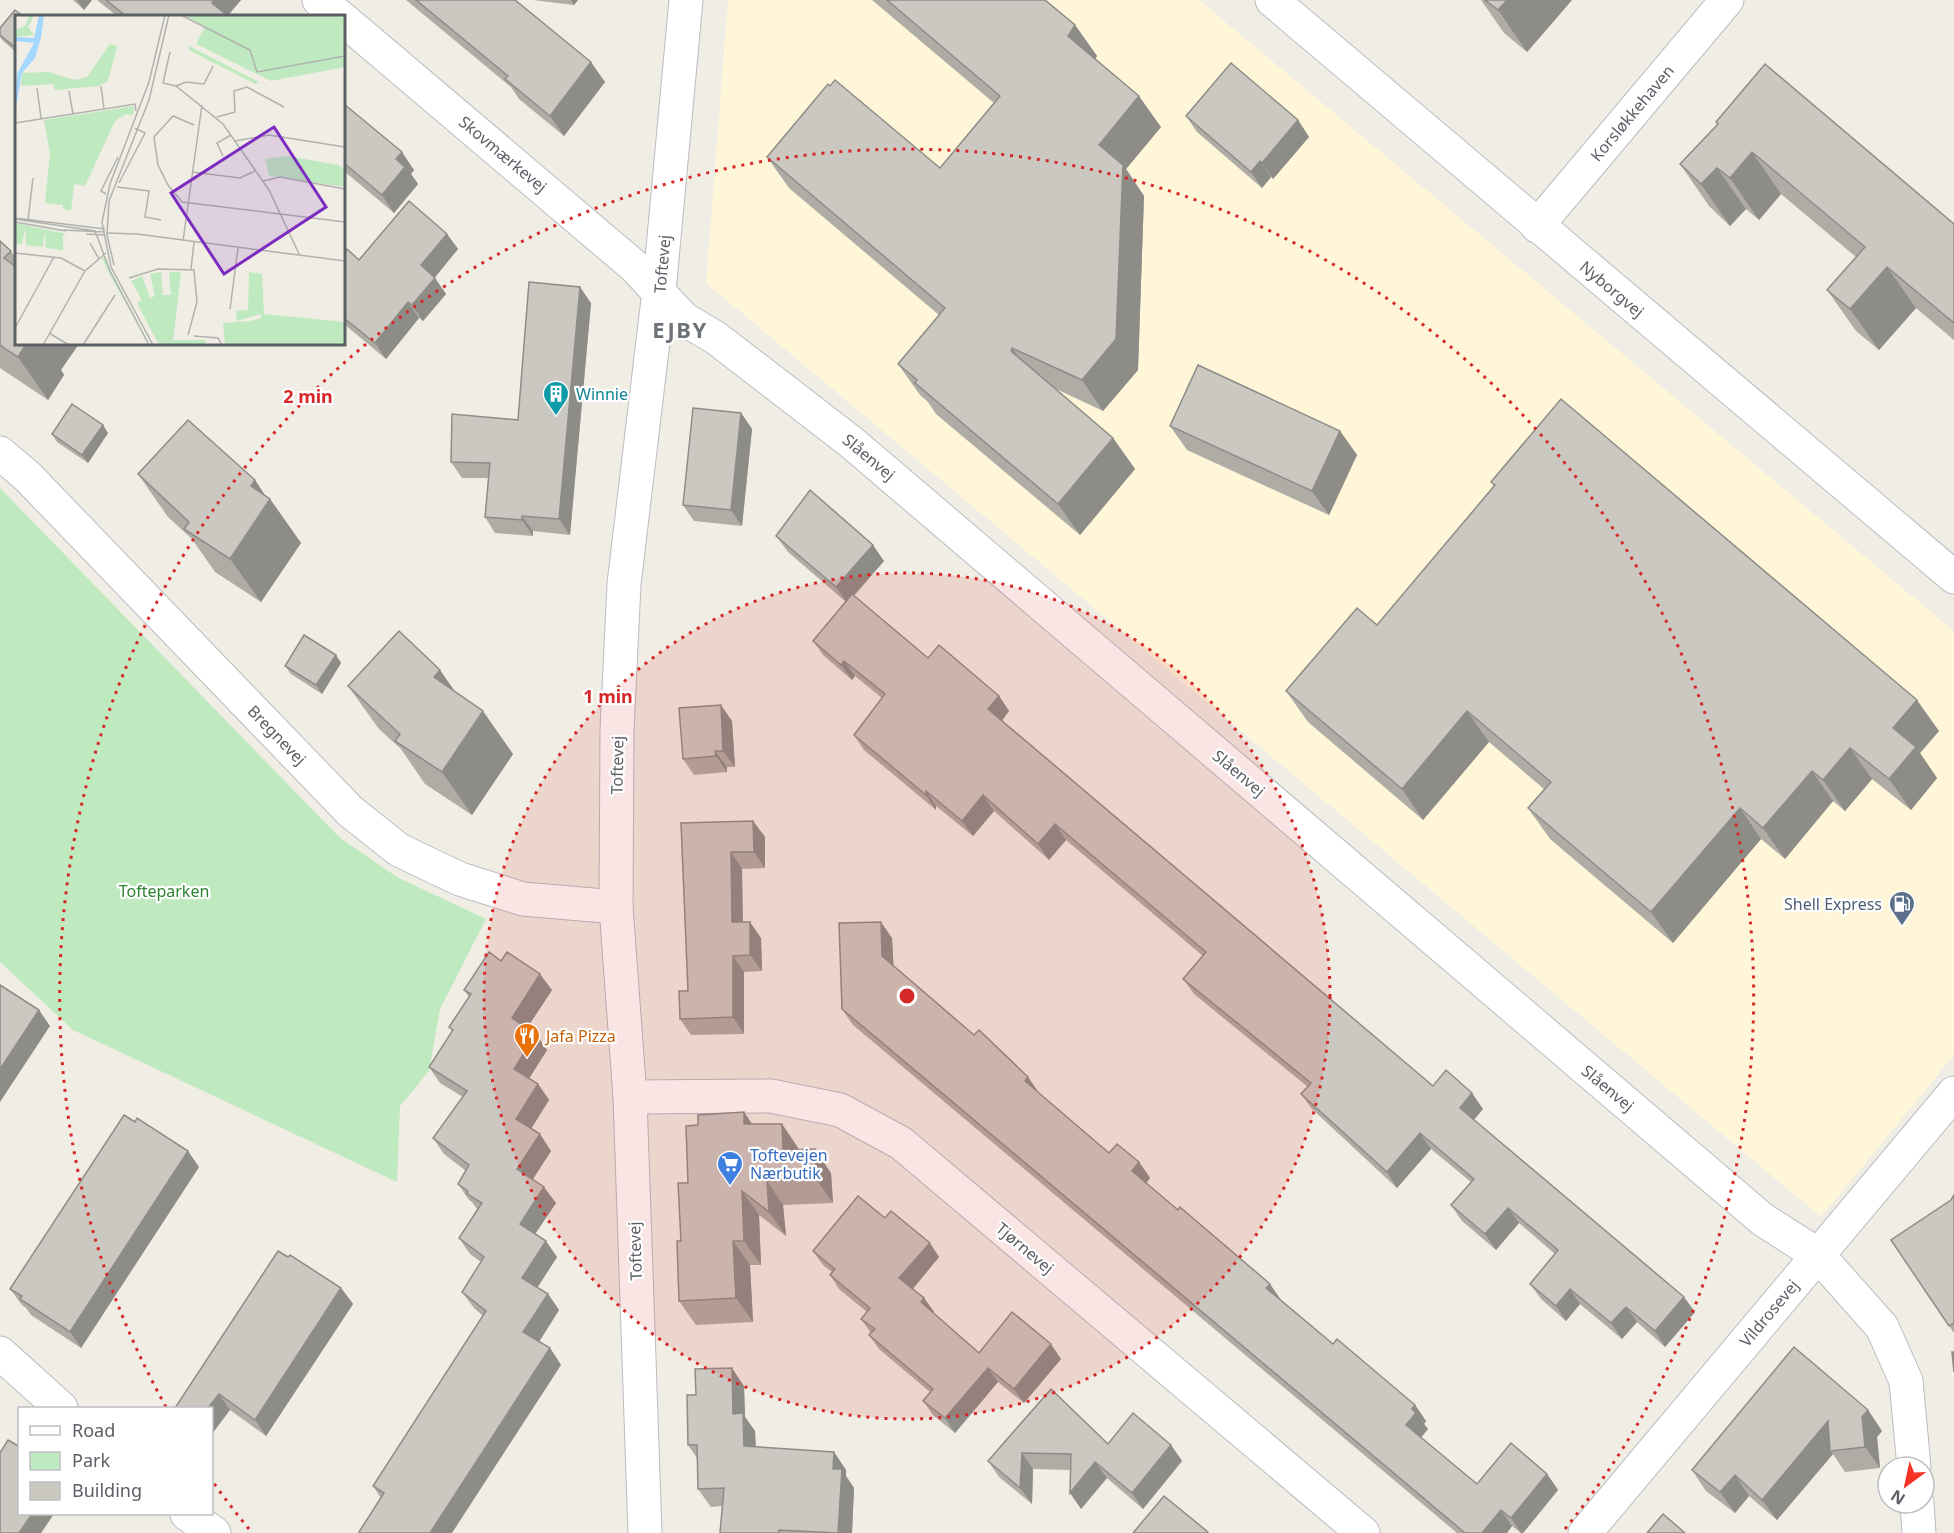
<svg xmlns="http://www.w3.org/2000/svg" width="1954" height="1533" font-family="'Noto Sans',sans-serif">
<rect width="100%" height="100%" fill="#f0ede4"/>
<path fill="#fff6da" d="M 728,0 L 1199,0 L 1954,631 L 1954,1055 L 1821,1217 L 706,283 Z"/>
<path fill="#bfe9be" d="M 0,488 L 340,838 L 397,877 L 486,919 L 440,1009 L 429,1071 L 400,1106 L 397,1182 L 73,1030 L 0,962 Z"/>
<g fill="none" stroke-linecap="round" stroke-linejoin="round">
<defs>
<g id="minor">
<path d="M 319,0 L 339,16"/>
<path d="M 1272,0 L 1954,577"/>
<path d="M 344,20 L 634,266 L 684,319 L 716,338 L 851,442 L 1762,1219 L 1818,1255 L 1882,1327 L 1906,1381 L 1914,1467"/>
<path d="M 1537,226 L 1727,0"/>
<path d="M 0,453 L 28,477 L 350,811 L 399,850 L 460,879 L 523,899 L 616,907"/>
<path d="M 630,1097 L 771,1096 L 840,1110 L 901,1143 L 1363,1533"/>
<path d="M 0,1353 L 61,1408"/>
<path d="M 1917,1503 L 1919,1533"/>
<path d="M 187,1514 L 214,1533"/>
<path d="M 645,1533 L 630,1097 L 616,907 L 617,730 L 624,584 L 659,291 L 686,0"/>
<path d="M 1585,1533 L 1954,1093"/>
</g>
</defs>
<use href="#minor" stroke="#b9bcc1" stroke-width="35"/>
<use href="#minor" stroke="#fff" stroke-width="33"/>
</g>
<g fill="#afaca6">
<path d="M 73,0 L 92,0 L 84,10 Z"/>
<path d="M 97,0 L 241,0 L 228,16 L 117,16 Z"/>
<path d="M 406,0 L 515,0 L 605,82 L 564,136 L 519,99 L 511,87 Z"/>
<path d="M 533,0 L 578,0 L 574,5 Z"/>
<path d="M 872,0 L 1045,0 L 1075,25 L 1097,56 L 1095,59 L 1161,127 L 1126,169 L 1144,196 L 1138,370 L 1103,411 L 1056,389 L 1113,438 L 1135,469 L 1080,535 L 936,414 L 928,402 L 920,395 L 898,364 L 939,315 L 789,188 L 767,157 L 940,168 L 994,103 Z"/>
<path d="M 1481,0 L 1572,0 L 1527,52 L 1504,33 Z"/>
<path d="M 16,16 L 16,52 L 2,40 L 0,37 L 0,28 Z"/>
<path d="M 344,104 L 414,170 L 411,174 L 418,184 L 394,213 L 344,171 Z"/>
<path d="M 1186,116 L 1298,120 L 1309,137 L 1273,179 L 1271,177 L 1262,188 L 1197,132 Z"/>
<path d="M 1716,122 L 1954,224 L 1954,340 L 1916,308 L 1879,350 L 1856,331 L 1827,290 L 1856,257 L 1781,194 L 1759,220 L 1746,209 L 1730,226 L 1709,206 L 1680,164 L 1718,124 Z"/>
<path d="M 447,234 L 458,249 L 434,278 L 446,294 L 423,321 L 419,318 L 386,359 L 344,324 L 344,253 L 359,260 Z"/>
<path d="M 0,241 L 11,251 L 16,259 L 16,344 L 61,370 L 64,375 L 48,400 L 0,368 Z"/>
<path d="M 591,303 L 570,535 L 533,531 L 533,536 L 495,533 L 485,517 L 488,478 L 462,478 L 451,462 L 518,420 Z"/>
<path d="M 741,413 L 752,429 L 742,526 L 694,521 L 683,505 Z"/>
<path d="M 1170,426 L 1340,431 L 1357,455 L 1329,515 L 1187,450 Z"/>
<path d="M 108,433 L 88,463 L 57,442 L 52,434 Z"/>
<path d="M 138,474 L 255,480 L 266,497 L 270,499 L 301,543 L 261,602 L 215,572 L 192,539 L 168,517 Z"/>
<path d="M 1491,482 L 1939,731 L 1920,753 L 1937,778 L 1911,810 L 1872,779 L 1845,811 L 1833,801 L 1785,859 L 1761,839 L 1673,943 L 1550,839 L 1528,808 L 1544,789 L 1489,742 L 1423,820 L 1308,722 L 1286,691 L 1377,625 L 1494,486 Z"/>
<path d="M 776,536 L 884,561 L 854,596 L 928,658 L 999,696 L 1009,711 L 1002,721 L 1433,1086 L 1483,1109 L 1474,1120 L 1695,1312 L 1665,1347 L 1637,1322 L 1622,1339 L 1580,1304 L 1566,1321 L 1541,1299 L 1530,1284 L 1555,1254 L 1519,1223 L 1496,1250 L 1462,1221 L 1451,1205 L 1471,1182 L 1431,1149 L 1397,1188 L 1312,1109 L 1301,1094 L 1308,1087 L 1194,994 L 1183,979 L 1203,956 L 1066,840 L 1049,860 L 994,811 L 973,836 L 936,806 L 936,810 L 864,750 L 854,735 L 882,698 L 855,676 L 852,680 L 824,656 L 813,641 L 846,602 L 788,552 Z"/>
<path d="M 336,655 L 341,663 L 322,694 L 291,674 L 285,666 Z"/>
<path d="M 348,686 L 455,692 L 513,754 L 472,815 L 425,784 L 401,749 L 379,729 Z"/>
<path d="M 732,721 L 735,767 L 727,767 L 727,772 L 694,775 L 683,759 Z"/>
<path d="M 753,821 L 765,837 L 765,868 L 742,869 L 743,922 L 761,938 L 762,971 L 744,972 L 744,1034 L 691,1035 L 680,1019 L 688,991 L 681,823 Z"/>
<path d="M 892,938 L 893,965 L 974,1035 L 1028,1077 L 1038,1092 L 1109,1153 L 1139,1162 L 1150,1178 L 1146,1183 L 1281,1300 L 1333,1344 L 1415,1405 L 1426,1421 L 1424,1424 L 1428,1429 L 1421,1437 L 1477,1484 L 1547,1474 L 1558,1490 L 1523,1533 L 1521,1533 L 1512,1526 L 1507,1533 L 1457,1533 L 853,1025 L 842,1009 Z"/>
<path d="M 501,961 L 552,990 L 527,1028 L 547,1050 L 529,1078 L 538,1084 L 549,1100 L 531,1129 L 551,1151 L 533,1179 L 556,1203 L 535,1234 L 557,1257 L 537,1288 L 548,1294 L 559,1310 L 539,1342 L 550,1348 L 561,1365 L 381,1498 L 373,1486 L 483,1316 L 474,1308 L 462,1292 L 481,1262 L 470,1254 L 459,1238 L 477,1209 L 472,1202 L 469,1200 L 458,1184 L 466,1171 L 444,1154 L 433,1138 L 463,1097 L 440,1083 L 429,1067 L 452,1031 L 449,1027 L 469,997 L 464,990 Z"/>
<path d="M 744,1112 L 752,1124 L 782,1124 L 798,1148 L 798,1150 L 831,1173 L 833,1203 L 783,1205 L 786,1236 L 759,1215 L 761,1265 L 750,1265 L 753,1322 L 696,1325 L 679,1301 L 681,1241 L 688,1183 Z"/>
<path d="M 199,1167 L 81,1348 L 31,1315 L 26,1308 L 22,1305 L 10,1289 Z"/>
<path d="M 1954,1195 L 1954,1333 L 1891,1240 L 1951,1200 Z"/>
<path d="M 885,1218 L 939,1257 L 913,1289 L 924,1298 L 934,1312 L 933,1313 L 979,1353 L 1061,1359 L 1024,1403 L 998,1382 L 955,1433 L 933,1415 L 923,1401 L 930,1392 L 879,1349 L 869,1335 L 871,1333 L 861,1319 L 867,1312 L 839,1289 L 830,1275 L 832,1272 L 823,1265 L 813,1251 Z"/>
<path d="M 288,1257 L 341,1288 L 353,1304 L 266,1436 L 230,1410 L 212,1408 Z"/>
<path d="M 744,1386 L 745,1417 L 755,1431 L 756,1447 L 834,1452 L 846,1470 L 846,1476 L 854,1488 L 852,1533 L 720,1533 L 722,1506 L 711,1507 L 698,1489 L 697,1458 L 688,1445 L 696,1395 Z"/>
<path d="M 1051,1389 L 1108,1444 L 1171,1445 L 1182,1461 L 1143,1509 L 1107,1478 L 1081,1509 L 1071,1470 L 1033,1469 L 1032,1504 L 999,1477 L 988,1461 Z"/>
<path d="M 1868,1410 L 1882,1431 L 1877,1437 L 1880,1468 L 1845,1472 L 1833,1454 L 1777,1520 L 1749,1496 L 1735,1513 L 1706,1491 L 1692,1470 Z"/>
</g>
<g fill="#8e8c87">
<path d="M 77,0 L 92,0 L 84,10 Z"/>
<path d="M 214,0 L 241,0 L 227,16 L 212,3 Z"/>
<path d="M 571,0 L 578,0 L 574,5 Z"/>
<path d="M 1507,0 L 1572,0 L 1527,52 L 1498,10 Z"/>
<path d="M 1075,25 L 1097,56 L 1089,67 L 1068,36 Z"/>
<path d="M 591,62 L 605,82 L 564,136 L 550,116 Z"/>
<path d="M 1139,96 L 1161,127 L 1126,169 L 1144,196 L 1138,370 L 1103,411 L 1082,380 L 1099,145 Z"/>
<path d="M 1298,120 L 1309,137 L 1273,179 L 1262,163 Z"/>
<path d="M 402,152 L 414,170 L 411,174 L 418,184 L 394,213 L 382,195 L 396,159 Z"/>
<path d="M 1752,152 L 1781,194 L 1759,220 L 1730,178 Z"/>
<path d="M 1260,161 L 1271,177 L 1262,188 L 1251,172 Z"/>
<path d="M 1717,168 L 1746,209 L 1730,226 L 1701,184 Z"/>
<path d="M 447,234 L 458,249 L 432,281 L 421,265 Z"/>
<path d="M 1887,267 L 1916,308 L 1879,350 L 1850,309 Z"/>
<path d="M 435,278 L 446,294 L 423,321 L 412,305 Z"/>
<path d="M 580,287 L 591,303 L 570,535 L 559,519 Z"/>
<path d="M 408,302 L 419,318 L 386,359 L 375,343 Z"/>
<path d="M 26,344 L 79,344 L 61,370 L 64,375 L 48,400 L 18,357 Z"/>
<path d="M 1012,348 L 1034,379 L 1011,351 Z"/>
<path d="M 741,413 L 752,429 L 742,526 L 731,510 Z"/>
<path d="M 103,425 L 108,433 L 88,463 L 82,455 Z"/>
<path d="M 1340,431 L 1357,455 L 1329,515 L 1312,491 Z"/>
<path d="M 1113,438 L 1135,469 L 1080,535 L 1058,504 Z"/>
<path d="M 255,480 L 269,501 L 270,499 L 301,543 L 261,602 L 230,559 L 251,486 Z"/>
<path d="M 522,516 L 533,531 L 533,536 L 522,520 Z"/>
<path d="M 873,545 L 884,561 L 847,603 L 836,587 Z"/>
<path d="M 336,655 L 341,663 L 322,694 L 316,685 Z"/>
<path d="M 844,661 L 855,676 L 852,680 L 841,665 Z"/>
<path d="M 440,670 L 470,713 L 434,677 Z"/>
<path d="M 999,696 L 1009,711 L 999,724 L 988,709 Z"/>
<path d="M 1917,700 L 1939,731 L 1920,753 L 1937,778 L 1911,810 L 1889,779 L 1893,728 Z"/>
<path d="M 721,705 L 732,721 L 735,767 L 723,751 Z"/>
<path d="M 483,711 L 513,754 L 472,815 L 442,772 Z"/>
<path d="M 1467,711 L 1489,742 L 1423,820 L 1402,789 Z"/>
<path d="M 1850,748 L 1872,779 L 1845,811 L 1823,780 Z"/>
<path d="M 715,751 L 727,767 L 727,772 L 716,756 Z"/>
<path d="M 1812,771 L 1833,801 L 1785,859 L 1763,828 Z"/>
<path d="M 926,791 L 936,806 L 936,810 L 926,795 Z"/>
<path d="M 983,795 L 994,811 L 973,836 L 962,821 Z"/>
<path d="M 1740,808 L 1761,839 L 1673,943 L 1651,912 Z"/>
<path d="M 753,821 L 765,837 L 765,868 L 754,852 Z"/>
<path d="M 1055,824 L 1066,840 L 1049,860 L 1038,844 Z"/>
<path d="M 731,852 L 742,869 L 743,938 L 732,922 Z"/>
<path d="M 750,922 L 761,938 L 762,971 L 750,955 Z"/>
<path d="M 881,922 L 892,938 L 894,972 L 882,956 Z"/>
<path d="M 733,956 L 744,972 L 744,1034 L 733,1017 Z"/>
<path d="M 540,974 L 552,990 L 523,1034 L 512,1018 Z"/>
<path d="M 39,1010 L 50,1026 L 0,1102 L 0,1069 Z"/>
<path d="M 536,1034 L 547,1050 L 525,1085 L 514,1069 Z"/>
<path d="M 1028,1077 L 1039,1093 L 1025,1081 Z"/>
<path d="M 538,1084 L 549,1100 L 527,1135 L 516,1119 Z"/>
<path d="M 1472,1093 L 1483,1109 L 1471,1123 L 1460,1108 Z"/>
<path d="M 744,1112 L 760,1136 L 744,1124 Z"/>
<path d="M 782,1124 L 798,1148 L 799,1174 L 783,1150 Z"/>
<path d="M 1420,1133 L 1431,1149 L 1397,1188 L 1387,1172 Z"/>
<path d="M 540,1134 L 551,1151 L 529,1185 L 517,1169 Z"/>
<path d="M 815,1149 L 831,1173 L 833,1203 L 816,1179 Z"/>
<path d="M 188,1151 L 199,1167 L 81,1348 L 70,1332 Z"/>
<path d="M 1139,1162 L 1150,1178 L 1143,1187 L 1132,1171 Z"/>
<path d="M 767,1181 L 783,1205 L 786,1236 L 769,1212 Z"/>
<path d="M 544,1187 L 556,1203 L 531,1240 L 520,1224 Z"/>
<path d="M 742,1191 L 759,1215 L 761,1265 L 744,1241 Z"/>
<path d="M 1508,1208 L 1519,1223 L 1496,1250 L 1485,1234 Z"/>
<path d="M 546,1241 L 557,1257 L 533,1294 L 522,1278 Z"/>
<path d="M 733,1241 L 750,1265 L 753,1322 L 736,1298 Z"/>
<path d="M 930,1243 L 939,1257 L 909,1293 L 899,1278 Z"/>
<path d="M 1270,1284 L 1281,1300 L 1266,1288 Z"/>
<path d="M 341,1288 L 353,1304 L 266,1436 L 255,1420 Z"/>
<path d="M 1570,1289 L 1580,1304 L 1566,1321 L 1556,1306 Z"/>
<path d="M 548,1294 L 559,1310 L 535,1348 L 523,1332 Z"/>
<path d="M 1684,1297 L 1695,1312 L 1665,1347 L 1655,1331 Z"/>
<path d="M 924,1298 L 934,1312 L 930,1316 L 921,1302 Z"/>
<path d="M 1626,1307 L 1637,1322 L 1622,1339 L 1611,1323 Z"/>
<path d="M 1051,1344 L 1061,1359 L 1024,1403 L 1014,1389 Z"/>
<path d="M 550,1348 L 561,1365 L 452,1533 L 430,1533 Z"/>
<path d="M 732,1368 L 744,1386 L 745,1417 L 755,1431 L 756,1464 L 744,1446 L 733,1414 Z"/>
<path d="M 988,1368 L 998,1382 L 955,1433 L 945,1418 Z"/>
<path d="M 219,1394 L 230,1410 L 212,1434 L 212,1408 L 208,1408 Z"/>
<path d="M 1415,1405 L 1426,1421 L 1424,1424 L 1428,1429 L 1418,1441 L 1406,1425 L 1412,1409 Z"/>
<path d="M 1868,1410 L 1882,1431 L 1877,1437 L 1880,1468 L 1865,1447 L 1862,1417 Z"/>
<path d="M 1828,1421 L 1830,1451 L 1833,1454 L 1777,1520 L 1762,1500 Z"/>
<path d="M 1171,1445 L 1182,1461 L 1143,1509 L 1132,1493 Z"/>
<path d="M 834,1452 L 846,1470 L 846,1476 L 854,1488 L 852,1533 L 838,1533 L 833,1469 Z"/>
<path d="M 1022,1453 L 1033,1469 L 1032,1504 L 1020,1488 Z"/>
<path d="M 1095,1462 L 1107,1478 L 1081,1509 L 1070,1493 Z"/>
<path d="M 1547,1474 L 1558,1490 L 1523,1533 L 1521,1533 L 1511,1518 Z"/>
<path d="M 1735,1475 L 1749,1496 L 1735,1513 L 1720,1492 Z"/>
<path d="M 1501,1510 L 1512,1526 L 1507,1533 L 1482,1533 Z"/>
<path d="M 32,1514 L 54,1514 L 41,1533 L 19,1533 Z"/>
</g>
<g fill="#cbc8c1" stroke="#8e8c87" stroke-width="1.5">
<path d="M 106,0 L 214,0 L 212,3 L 228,16 L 126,16 Z"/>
<path d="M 416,0 L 515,0 L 591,62 L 550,116 L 505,79 L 508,76 Z"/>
<path d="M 887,0 L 1045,0 L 1075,25 L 1068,36 L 1139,96 L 1099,145 L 1123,165 L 1116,339 L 1082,380 L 1012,348 L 1011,351 L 1113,438 L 1058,504 L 915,383 L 917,380 L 898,364 L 945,308 L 767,157 L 828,84 L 830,86 L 835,80 L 940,168 L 1000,96 Z"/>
<path d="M 1485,0 L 1507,0 L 1498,10 Z"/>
<path d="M 15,10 L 23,16 L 16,16 L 16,48 L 0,35 L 0,28 Z"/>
<path d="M 1231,63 L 1298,120 L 1262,163 L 1260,161 L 1251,172 L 1186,116 Z"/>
<path d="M 1765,64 L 1954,224 L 1954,323 L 1887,267 L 1850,309 L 1827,290 L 1865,247 L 1752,152 L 1730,178 L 1717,168 L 1701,184 L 1680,164 L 1718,124 L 1716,122 Z"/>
<path d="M 344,104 L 402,152 L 396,159 L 405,167 L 382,195 L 344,163 Z"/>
<path d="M 409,201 L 447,234 L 421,265 L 435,278 L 412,305 L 408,302 L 375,343 L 344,318 L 344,253 L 347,249 L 359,260 Z"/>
<path d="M 0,241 L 11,251 L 4,258 L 16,267 L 16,344 L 26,344 L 18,357 L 0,345 Z"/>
<path d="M 529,282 L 580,287 L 559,519 L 522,516 L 522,520 L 485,517 L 490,463 L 451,462 L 452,414 L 518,420 Z"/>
<path d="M 1198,365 L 1340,431 L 1312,491 L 1170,426 Z"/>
<path d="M 1561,399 L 1917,700 L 1893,728 L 1916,747 L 1889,779 L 1850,748 L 1823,780 L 1812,771 L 1763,828 L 1740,808 L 1651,912 L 1528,808 L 1551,782 L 1467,711 L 1402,789 L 1286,691 L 1357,608 L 1377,625 L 1495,485 L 1491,482 Z"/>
<path d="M 72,404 L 103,425 L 82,455 L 52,434 Z"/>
<path d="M 693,408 L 741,413 L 731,510 L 683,505 Z"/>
<path d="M 188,420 L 255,480 L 251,486 L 270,499 L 230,559 L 184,529 L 189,522 L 138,474 Z"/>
<path d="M 810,490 L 873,545 L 836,587 L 776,536 Z"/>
<path d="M 852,594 L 928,658 L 939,645 L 999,696 L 988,709 L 1433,1086 L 1446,1070 L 1472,1093 L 1460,1108 L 1684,1297 L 1655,1331 L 1626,1307 L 1611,1323 L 1570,1289 L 1556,1306 L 1530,1284 L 1558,1250 L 1508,1208 L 1485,1234 L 1451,1205 L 1474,1179 L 1420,1133 L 1387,1172 L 1301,1094 L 1311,1083 L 1183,979 L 1206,952 L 1055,824 L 1038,844 L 983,795 L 962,821 L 926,791 L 926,795 L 854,735 L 885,694 L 844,661 L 841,665 L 813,641 Z"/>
<path d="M 399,631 L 440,670 L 434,677 L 483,711 L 442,772 L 395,741 L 400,734 L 348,686 Z"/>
<path d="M 304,635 L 336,655 L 316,685 L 285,666 Z"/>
<path d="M 721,705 L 723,751 L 715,751 L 716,756 L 683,759 L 679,708 Z"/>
<path d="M 753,821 L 754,852 L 731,852 L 732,922 L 750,922 L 750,955 L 733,956 L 733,1017 L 680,1019 L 679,991 L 688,991 L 681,823 Z"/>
<path d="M 881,922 L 882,956 L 974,1035 L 979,1030 L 1028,1077 L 1025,1081 L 1109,1153 L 1117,1144 L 1139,1162 L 1132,1171 L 1178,1210 L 1180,1207 L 1270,1284 L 1266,1288 L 1333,1344 L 1337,1339 L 1415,1405 L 1412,1409 L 1416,1413 L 1406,1425 L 1477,1484 L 1511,1443 L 1547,1474 L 1511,1518 L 1501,1510 L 1482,1533 L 1465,1533 L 842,1009 L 839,923 Z"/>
<path d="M 489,952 L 501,961 L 507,952 L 540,974 L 512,1018 L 536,1034 L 514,1069 L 538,1084 L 516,1119 L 540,1134 L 517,1169 L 544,1187 L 520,1224 L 546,1241 L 522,1278 L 548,1294 L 523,1332 L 550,1348 L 430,1533 L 360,1533 L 359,1532 L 384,1493 L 373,1486 L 486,1311 L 462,1292 L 484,1257 L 459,1238 L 482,1203 L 467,1194 L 468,1191 L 458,1184 L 469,1165 L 433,1138 L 467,1091 L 429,1067 L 453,1030 L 449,1027 L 471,994 L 464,990 Z"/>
<path d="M 0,985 L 39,1010 L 0,1069 Z"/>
<path d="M 744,1112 L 744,1124 L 782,1124 L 783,1150 L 815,1149 L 816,1179 L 767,1181 L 769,1212 L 742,1191 L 744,1241 L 733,1241 L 736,1298 L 679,1301 L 677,1241 L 681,1241 L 678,1183 L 688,1183 L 686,1126 L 698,1125 L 698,1115 Z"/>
<path d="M 124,1115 L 135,1122 L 137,1118 L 188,1151 L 70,1332 L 20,1299 L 22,1296 L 10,1289 Z"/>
<path d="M 1954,1195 L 1954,1323 L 1949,1326 L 1891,1240 L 1951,1200 Z"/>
<path d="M 858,1196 L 885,1218 L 891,1211 L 930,1243 L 899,1278 L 924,1298 L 921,1302 L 979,1353 L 1012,1312 L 1051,1344 L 1014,1389 L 988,1368 L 945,1418 L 923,1401 L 933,1389 L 869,1335 L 875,1329 L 861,1319 L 870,1308 L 830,1275 L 835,1269 L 813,1251 Z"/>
<path d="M 278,1251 L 288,1257 L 290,1255 L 341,1288 L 255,1420 L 219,1394 L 208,1408 L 175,1408 Z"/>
<path d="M 1794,1347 L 1868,1410 L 1862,1417 L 1865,1447 L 1830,1451 L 1828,1421 L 1762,1500 L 1735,1475 L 1720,1492 L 1692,1470 Z"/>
<path d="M 1952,1352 L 1954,1352 L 1954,1372 Z"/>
<path d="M 732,1368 L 733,1414 L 743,1413 L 744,1446 L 834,1452 L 833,1469 L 842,1469 L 838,1533 L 779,1530 L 778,1533 L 720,1533 L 724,1488 L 698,1489 L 697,1445 L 688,1445 L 687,1395 L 696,1395 L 695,1369 Z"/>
<path d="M 1051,1389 L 1108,1444 L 1133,1413 L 1171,1445 L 1132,1493 L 1095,1462 L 1070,1493 L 1071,1454 L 1022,1453 L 1020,1488 L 988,1461 Z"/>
<path d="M 8,1440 L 20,1447 L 20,1514 L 32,1514 L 19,1533 L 0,1533 L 0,1453 Z"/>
<path d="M 1164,1496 L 1208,1532 L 1207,1533 L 1133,1533 Z"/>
<path d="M 1663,1514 L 1685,1533 L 1647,1533 Z"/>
</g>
<circle cx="907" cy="996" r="423" fill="#d62828" fill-opacity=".12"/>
<g fill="none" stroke="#d62828" stroke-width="3" stroke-dasharray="3 6">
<circle cx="907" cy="996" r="423"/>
<path d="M249 1529A847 847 0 0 1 213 1482M166 1407A847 847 0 1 1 1565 1529"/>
</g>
<defs>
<symbol id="building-pin" viewBox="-11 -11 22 30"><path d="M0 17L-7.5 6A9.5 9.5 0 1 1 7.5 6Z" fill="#0f9aa8" stroke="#fff"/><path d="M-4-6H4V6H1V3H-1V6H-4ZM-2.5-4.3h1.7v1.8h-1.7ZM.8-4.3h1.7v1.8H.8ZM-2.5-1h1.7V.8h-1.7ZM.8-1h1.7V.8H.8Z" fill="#fff"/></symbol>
<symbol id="fuel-pin" viewBox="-11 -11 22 30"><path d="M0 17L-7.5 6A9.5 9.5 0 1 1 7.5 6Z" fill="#5c6f8a" stroke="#fff"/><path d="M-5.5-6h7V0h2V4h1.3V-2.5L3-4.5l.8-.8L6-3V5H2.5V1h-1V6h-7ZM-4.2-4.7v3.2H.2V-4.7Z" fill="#fff"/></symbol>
<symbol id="restaurant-pin" viewBox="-11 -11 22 30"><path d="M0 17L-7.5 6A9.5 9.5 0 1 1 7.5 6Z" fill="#e8710a" stroke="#fff"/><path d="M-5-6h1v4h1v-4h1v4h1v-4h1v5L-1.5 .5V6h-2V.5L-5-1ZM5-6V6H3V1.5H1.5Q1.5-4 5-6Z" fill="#fff"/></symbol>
<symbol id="supermarket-pin" viewBox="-11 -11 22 30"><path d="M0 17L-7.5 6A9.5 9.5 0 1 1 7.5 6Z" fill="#3f7fe0" stroke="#fff"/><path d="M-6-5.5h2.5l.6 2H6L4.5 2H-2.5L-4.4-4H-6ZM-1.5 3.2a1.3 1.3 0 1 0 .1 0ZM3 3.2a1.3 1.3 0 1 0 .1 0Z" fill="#fff"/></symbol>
</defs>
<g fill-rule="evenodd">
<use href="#building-pin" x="541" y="379" width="30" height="40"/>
<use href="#fuel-pin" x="1887" y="889" width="30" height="40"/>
<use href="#restaurant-pin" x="512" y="1021" width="30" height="40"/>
<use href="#supermarket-pin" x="715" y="1149" width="30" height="40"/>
</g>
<g text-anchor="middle" stroke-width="4.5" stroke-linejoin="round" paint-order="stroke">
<g font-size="16" fill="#5c6066" stroke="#fff">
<text transform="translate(1632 113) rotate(-50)" y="6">Korsløkkehaven</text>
<text transform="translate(503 154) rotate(40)" y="6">Skovmærkevej</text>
<text transform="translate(662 264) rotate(-85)" y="6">Toftevej</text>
<text transform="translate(1612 289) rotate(40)" y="6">Nyborgvej</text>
<text transform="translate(869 457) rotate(40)" y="6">Slåenvej</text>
<text transform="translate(277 735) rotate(46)" y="6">Bregnevej</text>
<text transform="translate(617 765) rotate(-89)" y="6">Toftevej</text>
<text transform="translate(1239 773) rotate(40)" y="6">Slåenvej</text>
<text transform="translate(1608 1088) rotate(40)" y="6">Slåenvej</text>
<text transform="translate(1025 1248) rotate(40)" y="6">Tjørnevej</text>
<text transform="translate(635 1251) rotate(-92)" y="6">Toftevej</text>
<text transform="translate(1769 1313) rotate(-50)" y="6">Vildrosevej</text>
</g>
<g font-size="16" fill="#0d838f" stroke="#fff" text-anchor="start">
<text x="576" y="400">Winnie</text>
</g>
<g font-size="16" fill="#2e8330" stroke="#fff">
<text x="164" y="897">Tofteparken</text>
</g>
<g font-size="16" fill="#4e5e75" stroke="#fff" text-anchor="end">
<text x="1882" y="910">Shell Express</text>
</g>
<g font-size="16" fill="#c56008" stroke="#fff" text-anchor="start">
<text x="546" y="1042">Jafa Pizza</text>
</g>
<g font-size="16" fill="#366cbe" stroke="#fff" text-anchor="start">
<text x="750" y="1161">Toftevejen<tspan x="750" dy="18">Nærbutik</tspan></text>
</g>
<g font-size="22" font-weight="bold" letter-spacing="1.5" fill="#6d7278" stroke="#fff">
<text x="680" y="338">EJBY</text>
</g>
</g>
<g transform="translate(15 15)">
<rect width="330" height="330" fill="#f0ede4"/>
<path d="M 14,0 L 19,0 L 13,12 L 19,20 L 0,22 L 0,15 L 11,10 ZM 169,0 L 330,0 L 330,52 L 256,66 L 181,29 L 190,11 ZM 95,29 L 102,31 L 93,66 L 84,71 L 40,75 L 38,69 L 6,71 L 7,58 L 33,57 L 60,65 L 72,62 ZM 174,31 L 244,67 L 240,69 L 174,35 ZM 119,91 L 118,100 L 111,99 L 100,106 L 70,171 L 59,169 L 56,196 L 48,194 L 48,190 L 30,188 L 35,139 L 29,105 ZM 272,141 L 323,150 L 330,154 L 330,172 L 254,161 L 250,144 ZM 0,208 L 52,219 L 48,220 L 48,235 L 31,233 L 30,216 L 28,232 L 11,230 L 10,213 L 7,229 L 0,229 ZM 90,242 L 97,258 L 135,330 L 93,257 L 87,243 ZM 146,257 L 148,280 L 156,280 L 154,257 L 166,257 L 158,325 L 191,325 L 190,330 L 145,330 L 138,319 L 122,288 L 127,285 L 116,266 L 127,261 L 135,283 L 140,281 L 135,259 ZM 234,257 L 247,259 L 249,299 L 330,307 L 330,330 L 210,330 L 208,308 L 235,306 L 246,303 L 246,299 L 221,306 L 222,296 L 233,295 Z" fill="#bfe9be"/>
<path d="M 24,0 L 29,0 L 26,23 L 20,43 L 7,58 L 0,98 L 2,59 L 19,28 L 0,26 L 0,22 L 19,23 Z" fill="#a5d8ff"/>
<path fill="none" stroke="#b1b1ae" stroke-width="1.5" d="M 166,0 L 235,35 L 242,57 L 330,41M 155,37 L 148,68 L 161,71 L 208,109 L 254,175 L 285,241M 86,71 L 89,94M 161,71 L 171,67 L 189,69 L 198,51M 22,73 L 26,103M 54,76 L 58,99M 202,102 L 220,97 L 219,76 L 232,72 L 269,92M 0,108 L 120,89 L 121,96M 179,110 L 158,101 L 139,122 L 143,150 L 153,170 L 167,187 L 330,207M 220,126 L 254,120 L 330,132M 208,141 L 202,128 L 216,120M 177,157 L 225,163 L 240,156M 248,166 L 265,162 L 330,174M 104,168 L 130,118 L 120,113M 102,172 L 134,176 L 130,202 L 146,205M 91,179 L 86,176 L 103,142M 0,203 L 90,214M 0,204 L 80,216 L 95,256 L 134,330M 13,205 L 18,163M 0,207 L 51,216M 49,215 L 90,217M 91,218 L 123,219M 71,219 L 90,220M 122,219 L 330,246M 168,226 L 187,90M 75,228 L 84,244M 0,238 L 46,243 L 70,256M 99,250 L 92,220 L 94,186 L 134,85 L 154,0M 176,254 L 179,227M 114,263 L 143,254 L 179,255 L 182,287 L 173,320M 215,294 L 223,233M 0,313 L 39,242M 34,318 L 54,330M 179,321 L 203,323 L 207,330M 28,330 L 70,256 L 91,238M 68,330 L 100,280M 138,330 L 96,252 L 87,207 L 95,169 L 134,67 L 150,0"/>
<path fill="#7b2cbf" fill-opacity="0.15" stroke="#7b2cbf" stroke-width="3" d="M 259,112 L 311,192 L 209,259 L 156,178 Z"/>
<rect width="330" height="330" fill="none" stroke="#5c6066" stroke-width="3"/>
</g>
<circle cx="907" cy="996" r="9" fill="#d62828" stroke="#fff" stroke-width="3"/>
<g font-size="18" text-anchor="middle" font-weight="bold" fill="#d62828" stroke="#fff" stroke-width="4.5" stroke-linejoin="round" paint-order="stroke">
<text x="308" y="403">2 min</text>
<text x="608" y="703">1 min</text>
</g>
<rect x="18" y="1407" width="195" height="108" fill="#ffffff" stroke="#bebfc2" stroke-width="1.5"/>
<rect x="30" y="1426" width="30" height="9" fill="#ffffff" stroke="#bebfc2" stroke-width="1.5"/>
<text x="72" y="1437" font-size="18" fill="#5c6066">Road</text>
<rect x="30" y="1452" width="30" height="18" fill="#bfe9be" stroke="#bebfc2" stroke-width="1.5"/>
<text x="72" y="1467" font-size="18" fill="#5c6066">Park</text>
<rect x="30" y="1482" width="30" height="18" fill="#cbc8c1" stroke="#bebfc2" stroke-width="1.5"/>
<text x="72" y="1497" font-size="18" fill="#5c6066">Building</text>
<g transform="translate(1906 1485) rotate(213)"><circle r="28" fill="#ffffff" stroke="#bebfc2" stroke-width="1.5"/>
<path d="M0-4.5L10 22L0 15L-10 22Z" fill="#f63223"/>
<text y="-9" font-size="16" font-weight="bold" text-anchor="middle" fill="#5c6066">N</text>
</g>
</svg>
